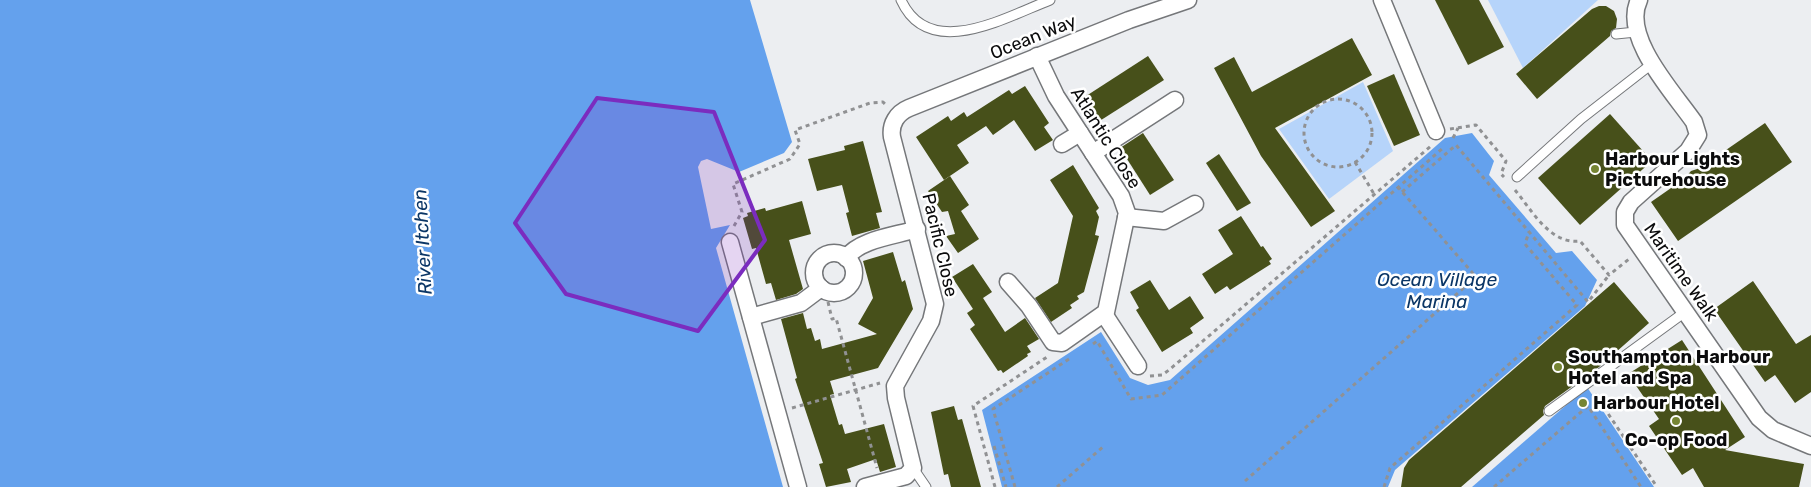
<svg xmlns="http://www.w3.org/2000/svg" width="1811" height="487" font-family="Rubik,sans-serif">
<rect width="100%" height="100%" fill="#eceef1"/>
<g fill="#b6d4fa">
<path d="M 1488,0 L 1598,0 L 1523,68 Z"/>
<path d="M 1363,82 L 1393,151 L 1329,199 L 1279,129 Z"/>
</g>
<g fill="#64a1ed">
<path d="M 0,0 L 750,0 L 792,142 L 784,153 L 739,172 L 707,159 L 701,161 L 698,167 L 711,229 L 730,225 L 716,248 L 783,487 L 0,487 Z"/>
<path d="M 1472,133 L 1494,161 L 1489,175 L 1556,253 L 1572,251 L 1597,280 L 1585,306 L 1395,470 L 1388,487 L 1002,487 L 982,410 L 1101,332 L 1130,378 L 1148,385 L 1170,380 L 1445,138 Z"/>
<path d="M 1587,387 L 1654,487 L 1472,487 Z"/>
</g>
<g fill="#47501a">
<path d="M 1435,0 L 1479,0 L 1504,47 L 1468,65 Z"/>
<path d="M 1599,6 L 1606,6 L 1614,11 L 1617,19 L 1616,28 L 1611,31 L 1610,36 L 1537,99 L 1516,74 L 1592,9 Z"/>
<path d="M 1352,38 L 1372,75 L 1275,128 L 1335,211 L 1311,227 L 1261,156 L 1214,68 L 1234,57 L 1252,92 Z"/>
<path d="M 1148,56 L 1164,80 L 1098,122 L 1083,98 Z"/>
<path d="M 1394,74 L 1420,135 L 1394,146 L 1367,86 Z"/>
<path d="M 1025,86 L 1049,123 L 1044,127 L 1053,140 L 1035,151 L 1014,120 L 993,135 L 986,126 L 957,145 L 969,163 L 944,180 L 916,137 L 948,116 L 951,121 L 964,112 L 967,117 L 1009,90 L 1012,94 Z"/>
<path d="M 1610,114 L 1652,161 L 1580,225 L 1538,178 Z"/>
<path d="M 1765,123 L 1792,162 L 1678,241 L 1651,202 L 1684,179 L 1691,171 L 1700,168 Z"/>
<path d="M 1143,133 L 1174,180 L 1150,195 L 1120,148 Z"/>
<path d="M 863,141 L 882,212 L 876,213 L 880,228 L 852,236 L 846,213 L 849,212 L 842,185 L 817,191 L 808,159 L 845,150 L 844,146 Z"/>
<path d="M 1219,154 L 1251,203 L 1237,211 L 1206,163 Z"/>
<path d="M 1073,165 L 1099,208 L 1096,211 L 1099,217 L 1095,235 L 1099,236 L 1084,292 L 1077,296 L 1079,299 L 1070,305 L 1072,308 L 1051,322 L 1035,298 L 1058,283 L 1073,216 L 1050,180 Z"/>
<path d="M 950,176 L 969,205 L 961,211 L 979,239 L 958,253 L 946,236 L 955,234 L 948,211 L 942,212 L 928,191 Z"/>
<path d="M 802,201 L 811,234 L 789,240 L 803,289 L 796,294 L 776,300 L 771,283 L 766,284 L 756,248 L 752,249 L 743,218 L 748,216 L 747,213 L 765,208 L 766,211 Z"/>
<path d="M 1241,216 L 1261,247 L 1263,246 L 1272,259 L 1269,261 L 1271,264 L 1230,290 L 1227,286 L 1215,294 L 1202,274 L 1233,254 L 1218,230 Z"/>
<path d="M 893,252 L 902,282 L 905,280 L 913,309 L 878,368 L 830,381 L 834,394 L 830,395 L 839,425 L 842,424 L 845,434 L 884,424 L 896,467 L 880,472 L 876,459 L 847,469 L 851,482 L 826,487 L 819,464 L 823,463 L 795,379 L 797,378 L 781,319 L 803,313 L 807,329 L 811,328 L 815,341 L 820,339 L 822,349 L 877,334 L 858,324 L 873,298 L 863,261 Z"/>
<path d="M 973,264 L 992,292 L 983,298 L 1005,332 L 1025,318 L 1039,339 L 1027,346 L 1031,352 L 1027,354 L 1028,356 L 1003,373 L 1001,370 L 998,371 L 970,329 L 975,325 L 967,313 L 973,309 L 952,277 Z"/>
<path d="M 1150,280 L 1169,310 L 1190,296 L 1204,318 L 1190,328 L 1193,333 L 1162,352 L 1136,310 L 1139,308 L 1130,292 Z"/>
<path d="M 1753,281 L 1796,344 L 1811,335 L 1811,392 L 1795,403 L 1775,375 L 1765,382 L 1714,309 Z"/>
<path d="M 1614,282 L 1649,323 L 1599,367 L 1545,406 L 1543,411 L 1544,415 L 1461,487 L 1401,487 L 1404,468 L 1409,460 Z"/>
<path d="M 1682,340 L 1745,437 L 1725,450 L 1804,464 L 1799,487 L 1704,487 L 1693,468 L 1682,475 L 1649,426 L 1659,419 L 1628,374 Z"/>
<path d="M 954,406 L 958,420 L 962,419 L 981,487 L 951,487 L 948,474 L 944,475 L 931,412 Z"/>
</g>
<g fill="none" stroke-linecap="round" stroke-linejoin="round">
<defs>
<g id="lane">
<path d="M 901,0 C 929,62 1006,17 1050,0"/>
<path d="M 1616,34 L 1636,32"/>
<path d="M 1517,177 L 1581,119 L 1653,63"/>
<path d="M 1549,411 L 1685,312"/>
<path d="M 913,468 L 926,487"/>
</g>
<g id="street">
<path d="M 1382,0 L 1436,131"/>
<path d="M 1639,0 C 1621,37 1674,93 1694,122 L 1698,135 L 1688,151 L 1631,202 L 1625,212 L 1625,225 L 1759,418 L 1773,430 L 1811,446"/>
<path d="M 1062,144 L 1080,133"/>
<path d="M 1093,153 L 1175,100"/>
<path d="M 1126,217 L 1164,221 L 1195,204"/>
<path d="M 730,242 L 798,487"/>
<circle cx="834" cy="273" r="20"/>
<path d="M 846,258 C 860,239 895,236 917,229"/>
<path d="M 1008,282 L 1029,306 L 1053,342 L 1062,343 L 1106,312 L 1127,213 L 1121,196 L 1056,96 L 1037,56"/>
<path d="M 1104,314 L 1138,366"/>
<path d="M 751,317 L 801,303 L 821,288"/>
<path d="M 865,487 L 906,476 L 913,468 L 896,398 L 895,386 L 931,321 L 935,304 L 892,137 C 890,124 897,113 909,108 L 1129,20 L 1188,0"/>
</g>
</defs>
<use href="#lane" stroke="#75777a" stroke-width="11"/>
<use href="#street" stroke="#75777a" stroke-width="19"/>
<g stroke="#909193" stroke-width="3" stroke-dasharray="4 4" stroke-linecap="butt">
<circle cx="1338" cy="133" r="34"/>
<path d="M 1450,129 L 1476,125 L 1506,161 L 1501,174 L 1504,177"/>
<path d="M 1453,138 L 1458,128"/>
<path d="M 1355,162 L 1374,194"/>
<path d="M 1515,190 C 1531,209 1550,245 1580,241 L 1609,275 L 1629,259"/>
<path d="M 1402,192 L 1456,145 L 1588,302 L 1609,275"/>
<path d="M 734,226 L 742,212 L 733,184 L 790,159 L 800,144 L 795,130 L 870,103 L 883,102 L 887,106"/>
<path d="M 828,302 L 832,319 L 836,318 L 877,468"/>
<path d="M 1093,344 L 1097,341 L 1131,399 L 1162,395 L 1443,148"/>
<path d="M 1150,376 L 1162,375 L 1169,370 L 1431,146"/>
<path d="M 1595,394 L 1657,487"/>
<path d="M 792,408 L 880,383"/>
<path d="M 994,446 L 1006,487"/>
<path d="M 1245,481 L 1476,277 L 1397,186"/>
<path d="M 995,487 L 973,406 L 1047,357"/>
<path d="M 1015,487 L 993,409 L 1069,359"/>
<path d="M 1057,487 L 1104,446"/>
<path d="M 1384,487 L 1390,468 L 1577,305 L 1525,244 L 1529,232"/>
<path d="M 1494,487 L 1588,406 L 1641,487"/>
</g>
<use href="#lane" stroke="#fff" stroke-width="9"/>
<use href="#street" stroke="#fff" stroke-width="16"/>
</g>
<path fill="#7b2cbf" fill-opacity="0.2" stroke="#7b2cbf" stroke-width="4" stroke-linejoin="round" d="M 597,98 L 714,112 L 765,240 L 698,331 L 566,294 L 515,223 Z"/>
<g fill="#768533" stroke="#fff" stroke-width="2">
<circle cx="1595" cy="169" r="5"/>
<circle cx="1558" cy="367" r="5"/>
<circle cx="1583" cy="403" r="5"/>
<circle cx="1676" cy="421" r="5"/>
</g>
<g text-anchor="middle" stroke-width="5" stroke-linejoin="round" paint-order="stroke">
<g font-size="18" fill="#0b0b0c" stroke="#fff">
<text transform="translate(1033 37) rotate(-22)" y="6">Ocean Way</text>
<text transform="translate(1106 138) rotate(58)" y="6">Atlantic Close</text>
<text transform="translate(940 245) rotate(77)" y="6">Pacific Close</text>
<text transform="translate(1681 272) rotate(55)" y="6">Maritime Walk</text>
</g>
<g font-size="18" font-weight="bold" fill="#0b0b0c" stroke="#fff" text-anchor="start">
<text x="1605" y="165">Harbour Lights<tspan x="1605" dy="21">Picturehouse</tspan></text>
<text x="1568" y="363">Southampton Harbour<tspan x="1568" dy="21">Hotel and Spa</tspan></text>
<text x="1593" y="409">Harbour Hotel</text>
<text x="1676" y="446" text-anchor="middle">Co-op Food</text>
</g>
<g font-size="19" font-style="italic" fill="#0b3666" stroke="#fff">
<text transform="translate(422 242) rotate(-93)" y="7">River Itchen</text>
<text x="1437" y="286">Ocean Village<tspan x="1437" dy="22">Marina</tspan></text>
</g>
</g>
</svg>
